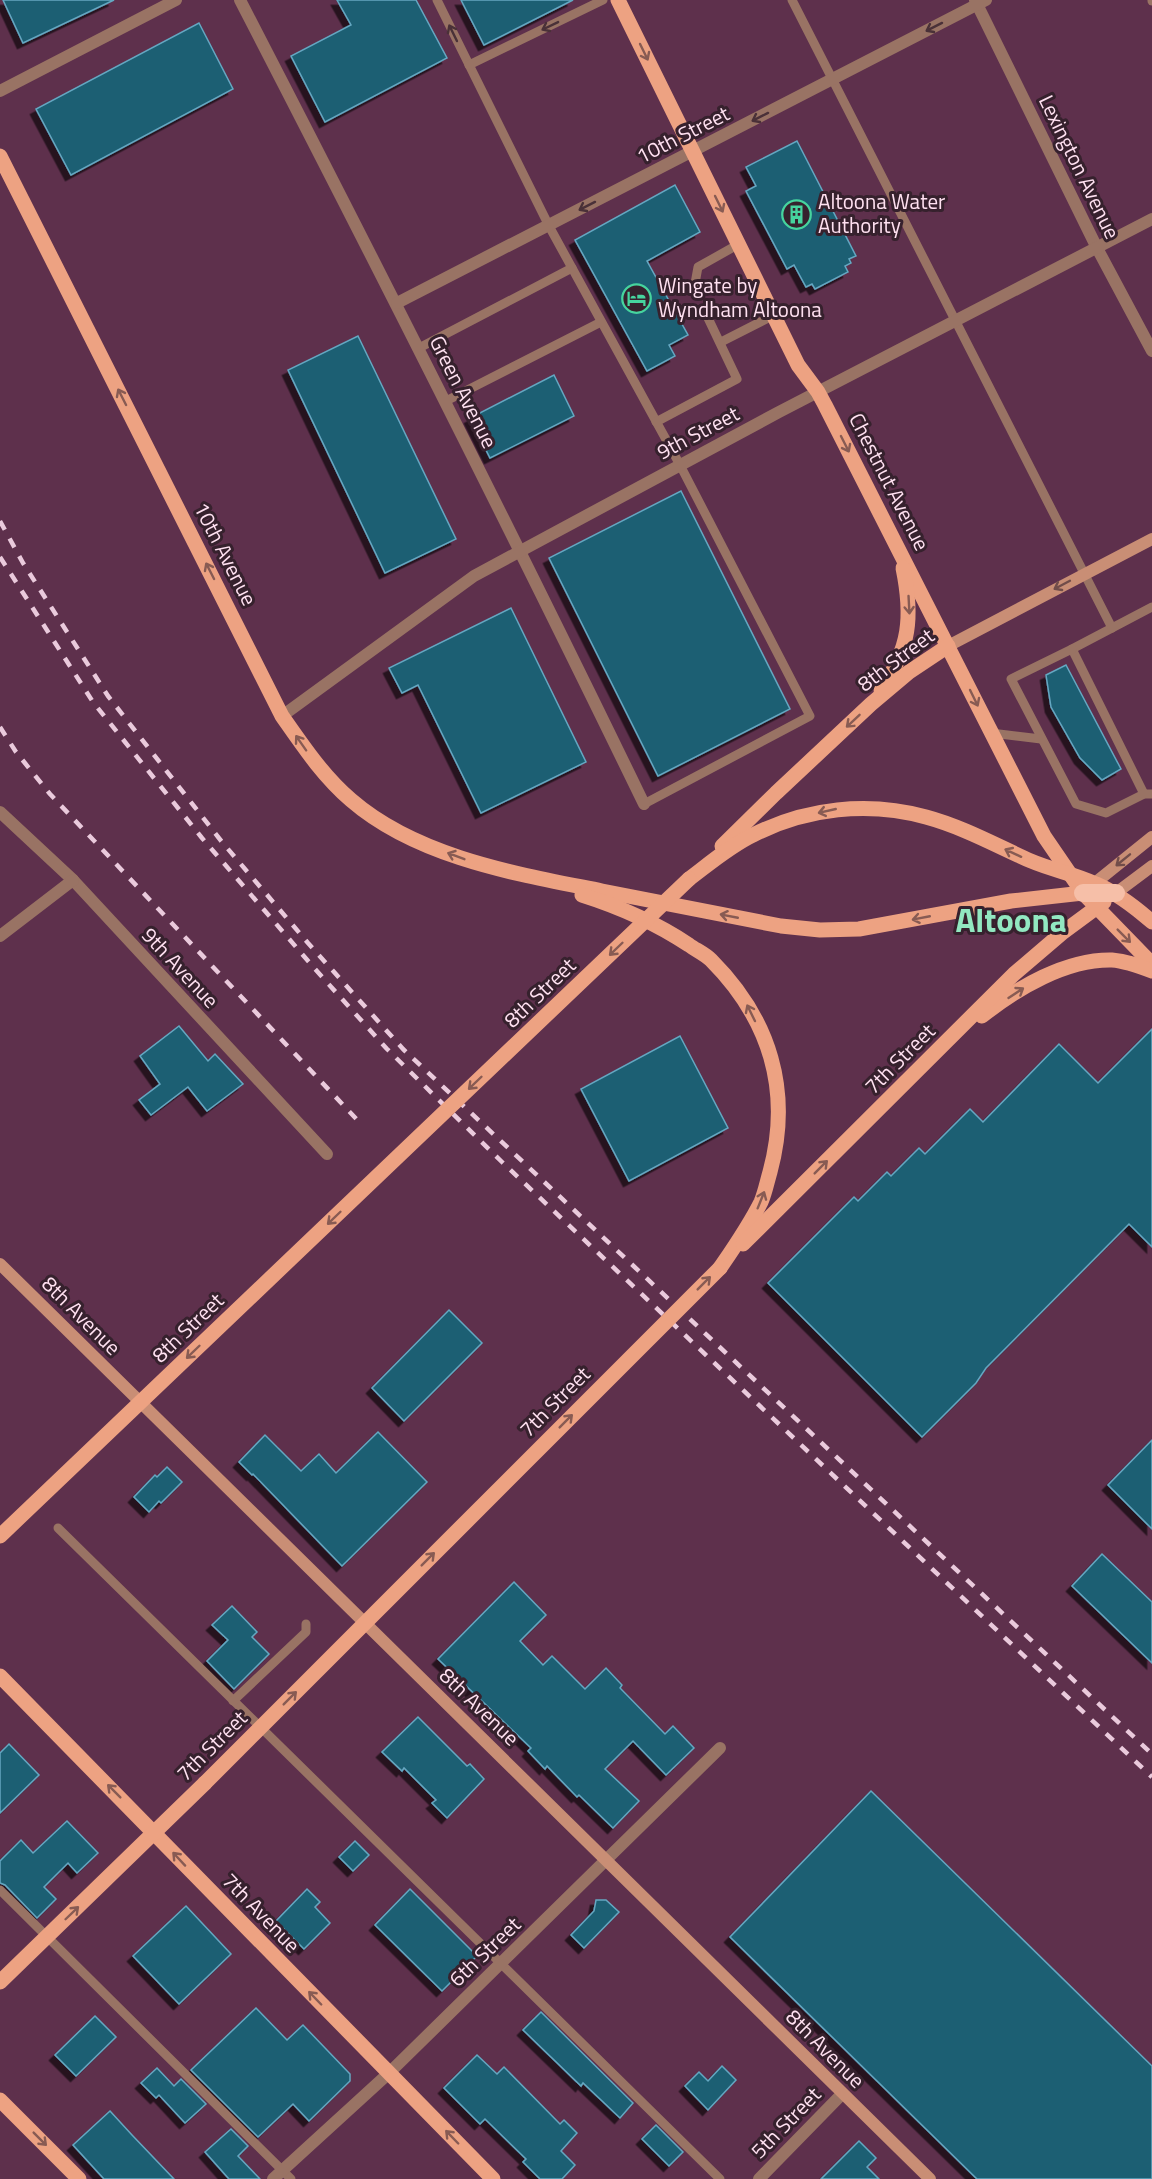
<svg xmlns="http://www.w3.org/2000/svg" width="1152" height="2179" font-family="'Titillium Web',sans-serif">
<defs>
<filter id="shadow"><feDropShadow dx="-5.5" dy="5.5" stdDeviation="0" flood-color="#0009"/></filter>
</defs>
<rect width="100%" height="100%" fill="#5e304c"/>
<g fill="#1f5e73" stroke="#64a8c2" stroke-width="1.5" filter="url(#shadow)">
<path d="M 3,0 L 114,0 L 23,43 Z"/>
<path d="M 337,0 L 416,0 L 447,58 L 325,122 L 291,56 L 351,25 Z"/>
<path d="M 461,0 L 573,0 L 484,45 Z"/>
<path d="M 199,23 L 233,89 L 71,175 L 36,109 Z"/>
<path d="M 797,141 L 856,256 L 849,259 L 851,263 L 845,266 L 848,272 L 815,289 L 812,284 L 806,287 L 794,265 L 787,269 L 746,191 L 756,186 L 746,167 Z"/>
<path d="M 675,185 L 700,232 L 647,261 L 688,335 L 669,345 L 675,356 L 647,371 L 575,240 Z"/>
<path d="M 358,336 L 456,539 L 385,573 L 288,370 Z"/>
<path d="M 554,375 L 574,416 L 490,458 L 470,418 Z"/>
<path d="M 681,491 L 790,709 L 658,776 L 549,558 Z"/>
<path d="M 511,608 L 586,762 L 481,813 L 418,685 L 402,693 L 389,668 Z"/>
<path d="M 1066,665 L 1121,769 L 1102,780 L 1080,758 L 1051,707 L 1046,675 Z"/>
<path d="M 179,1026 L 208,1061 L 215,1054 L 243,1084 L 207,1111 L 188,1087 L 151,1115 L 139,1100 L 160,1084 L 140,1056 Z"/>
<path d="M 1152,1029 L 1152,1247 L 1129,1224 L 986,1368 L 976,1383 L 922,1437 L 768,1283 L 854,1197 L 858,1201 L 887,1172 L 891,1176 L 919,1148 L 925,1154 L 970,1109 L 983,1122 L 1059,1044 L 1098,1083 Z"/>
<path d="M 680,1036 L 728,1128 L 629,1181 L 581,1089 Z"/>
<path d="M 449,1310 L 482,1343 L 404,1421 L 372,1388 Z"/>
<path d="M 378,1432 L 427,1482 L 342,1566 L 253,1474 L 252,1475 L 239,1462 L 265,1435 L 301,1471 L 319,1454 L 336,1473 Z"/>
<path d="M 1152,1440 L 1152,1529 L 1108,1485 Z"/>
<path d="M 167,1467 L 182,1482 L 161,1503 L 159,1501 L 149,1512 L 134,1497 L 155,1475 L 157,1477 Z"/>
<path d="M 1102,1554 L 1152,1602 L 1152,1663 L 1072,1586 Z"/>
<path d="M 514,1582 L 546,1615 L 520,1641 L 543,1665 L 552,1656 L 585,1689 L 606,1668 L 622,1685 L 620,1688 L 665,1734 L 673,1726 L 694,1748 L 666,1775 L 633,1741 L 605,1769 L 639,1801 L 613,1828 L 579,1795 L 577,1797 L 547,1766 L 545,1769 L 528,1751 L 531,1748 L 438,1659 Z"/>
<path d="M 232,1606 L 257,1632 L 252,1637 L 269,1654 L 234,1689 L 207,1661 L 228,1640 L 212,1625 Z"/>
<path d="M 418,1717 L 467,1766 L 470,1764 L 484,1779 L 447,1818 L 432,1803 L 436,1800 L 404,1768 L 402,1771 L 382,1752 Z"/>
<path d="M 9,1744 L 39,1775 L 0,1813 L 0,1753 Z"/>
<path d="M 871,1791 L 1152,2066 L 1152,2179 L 977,2179 L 730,1937 Z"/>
<path d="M 67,1821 L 98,1853 L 77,1873 L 68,1863 L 44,1887 L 56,1899 L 37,1918 L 5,1885 L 0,1883 L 0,1861 L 21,1840 L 33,1853 Z"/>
<path d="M 355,1841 L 369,1855 L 353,1871 L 339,1857 Z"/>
<path d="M 307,1889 L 320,1902 L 315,1907 L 330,1923 L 304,1949 L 276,1921 Z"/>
<path d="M 410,1889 L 477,1956 L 442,1991 L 375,1925 Z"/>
<path d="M 596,1900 L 606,1900 L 619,1912 L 584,1948 L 571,1935 L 594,1911 Z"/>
<path d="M 186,1906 L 231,1954 L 179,2004 L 133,1956 Z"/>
<path d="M 256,2008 L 287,2040 L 303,2025 L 350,2074 L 350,2081 L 309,2121 L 293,2104 L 258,2137 L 191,2070 Z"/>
<path d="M 541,2012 L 633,2103 L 620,2118 L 583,2083 L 581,2086 L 523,2030 Z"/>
<path d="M 95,2016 L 116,2037 L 76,2076 L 55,2055 Z"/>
<path d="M 477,2055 L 497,2074 L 504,2067 L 560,2124 L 564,2120 L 577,2133 L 561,2151 L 575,2165 L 562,2179 L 540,2179 L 523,2162 L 526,2159 L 485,2119 L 480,2124 L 444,2088 Z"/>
<path d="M 722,2066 L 736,2080 L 708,2110 L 685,2086 L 699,2072 L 708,2081 Z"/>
<path d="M 157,2068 L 174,2086 L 181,2079 L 206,2104 L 185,2123 L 159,2095 L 156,2098 L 141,2083 Z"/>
<path d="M 110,2111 L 132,2135 L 174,2179 L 104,2179 L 73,2145 Z"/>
<path d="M 656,2125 L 683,2152 L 669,2166 L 642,2139 Z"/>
<path d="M 231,2129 L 248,2146 L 238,2156 L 260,2179 L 229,2179 L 205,2152 Z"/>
<path d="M 859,2141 L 876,2158 L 867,2167 L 879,2179 L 821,2179 Z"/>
</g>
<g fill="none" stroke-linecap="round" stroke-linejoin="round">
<g stroke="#997364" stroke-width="9">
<path d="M 437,0 L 549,226 L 680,465 L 810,716 L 644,804"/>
<path d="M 792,0 L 1112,628 L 1072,649 L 1144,794"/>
<path d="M 1152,0 L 1152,1"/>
<path d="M 469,65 L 603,0"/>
<path d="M 694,289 L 698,267 L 739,244"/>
<path d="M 721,342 L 774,315"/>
<path d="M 419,348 L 572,268"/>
<path d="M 446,401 L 601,322"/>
<path d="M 656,422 L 737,379 L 708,318"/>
<path d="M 1112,628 L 1152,607"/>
<path d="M 1072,649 L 1011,679 L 1076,804 L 1106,813 L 1144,794 L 1152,794"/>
<path d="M 991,733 L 1041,739"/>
<path d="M 58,1528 L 720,2179"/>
<path d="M 233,1701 L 306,1632 L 306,1624"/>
<path d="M 0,1890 L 291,2179"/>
</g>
<g stroke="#997364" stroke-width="12">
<path d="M 240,0 C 378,267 513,534 644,804"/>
<path d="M 975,0 L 1097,248 L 1152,351"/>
<path d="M 0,91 L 176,0"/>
<path d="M 397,303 L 986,0"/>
<path d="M 282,716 L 474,576 L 779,412 L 1152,219"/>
<path d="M 0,812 L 73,880 L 327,1154"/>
<path d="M 0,936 L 73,880"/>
<path d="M 273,2179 L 389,2073 L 720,1748"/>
<path d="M 759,2179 L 842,2094"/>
</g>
<g stroke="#c98e75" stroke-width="12">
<path d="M 948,646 L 1152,539"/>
<path d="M 1090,887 L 1152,837"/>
<path d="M 1116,893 L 1152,866"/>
<path d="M 0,1264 L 930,2179"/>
</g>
<g stroke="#eda282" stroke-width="15">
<path d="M 618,0 L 798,365 L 818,392 L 825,405 L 1044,836 L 1083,893 L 1152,964"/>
<path d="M 0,156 L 282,716 C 303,746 323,776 351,800 C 418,858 518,874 602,891 C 661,903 721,914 781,926 L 820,930 L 859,929 L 1011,901 L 1083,893"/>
<path d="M 881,690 C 910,648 913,617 903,568"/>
<path d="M 722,846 L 776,793 L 871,704 L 909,672 L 948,646"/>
<path d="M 689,879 C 709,864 730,846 753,835 C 806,808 868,801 926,817 C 963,827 997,846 1031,861 C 1052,870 1075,874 1096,884 C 1117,893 1135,907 1152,922"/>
<path d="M 582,895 C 620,907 656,923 689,945 C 696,950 705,954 711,960 C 770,1019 792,1091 770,1172 C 767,1182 765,1193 761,1202 C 749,1226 735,1246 720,1268"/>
<path d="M 982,1016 C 1017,988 1066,959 1112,960 C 1126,961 1139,966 1152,971"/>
<path d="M 743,1244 L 1014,974 L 1062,933 L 1104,902"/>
<path d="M 0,1676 L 493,2179"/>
<path d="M 0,1982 L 205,1783"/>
<path d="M 0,2100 L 79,2179"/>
</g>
<path stroke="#f6bfa8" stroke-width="18" d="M 1083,893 L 1116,893"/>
<g stroke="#eacadc" stroke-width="4.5" stroke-dasharray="10 10" stroke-linecap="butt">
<path d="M 0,521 L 23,563 L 108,696 L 222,842 L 308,943 L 403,1049 L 1152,1754"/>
<path d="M 0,557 L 93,702 L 202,838 L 315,969 L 387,1049 L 502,1162 L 1152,1777"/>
<path d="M 0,727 L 16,752 L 50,794 L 363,1126"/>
</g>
<g stroke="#eda282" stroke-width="15">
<path d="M 0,1536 L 689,879"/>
<path d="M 205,1783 L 720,1268"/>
</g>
</g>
<defs><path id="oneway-shaft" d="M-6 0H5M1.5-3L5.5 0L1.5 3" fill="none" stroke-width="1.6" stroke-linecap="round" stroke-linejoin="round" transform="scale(1.5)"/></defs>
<g stroke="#4a3138">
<use href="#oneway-shaft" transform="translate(550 26) rotate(154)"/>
<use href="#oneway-shaft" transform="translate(934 27) rotate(153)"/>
<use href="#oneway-shaft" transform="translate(453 33) rotate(-116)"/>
<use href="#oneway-shaft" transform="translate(760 117) rotate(153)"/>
<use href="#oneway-shaft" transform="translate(587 206) rotate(153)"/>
</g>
<g stroke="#885b53">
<use href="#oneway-shaft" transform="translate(644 52) rotate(64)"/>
<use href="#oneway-shaft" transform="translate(719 204) rotate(64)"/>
<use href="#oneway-shaft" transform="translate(122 397) rotate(-117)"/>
<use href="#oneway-shaft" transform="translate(845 444) rotate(63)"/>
<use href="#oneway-shaft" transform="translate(210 571) rotate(-117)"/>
<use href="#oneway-shaft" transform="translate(909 605) rotate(87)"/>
<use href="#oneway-shaft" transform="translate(974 698) rotate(64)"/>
<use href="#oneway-shaft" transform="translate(853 721) rotate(137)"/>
<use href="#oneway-shaft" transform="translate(301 743) rotate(-125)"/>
<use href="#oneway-shaft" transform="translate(827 811) rotate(167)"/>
<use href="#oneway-shaft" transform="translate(1013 853) rotate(-155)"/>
<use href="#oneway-shaft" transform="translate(456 856) rotate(-159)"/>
<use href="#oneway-shaft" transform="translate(729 916) rotate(-169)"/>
<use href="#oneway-shaft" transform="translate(921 918) rotate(169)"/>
<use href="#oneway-shaft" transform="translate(1124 936) rotate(45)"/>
<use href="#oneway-shaft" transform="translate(616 949) rotate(136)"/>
<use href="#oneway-shaft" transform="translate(1016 993) rotate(-33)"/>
<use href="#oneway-shaft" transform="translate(751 1013) rotate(-116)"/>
<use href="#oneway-shaft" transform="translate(475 1083) rotate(136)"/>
<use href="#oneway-shaft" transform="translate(821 1167) rotate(-45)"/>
<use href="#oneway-shaft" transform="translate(761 1200) rotate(-68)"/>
<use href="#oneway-shaft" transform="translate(334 1218) rotate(136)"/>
<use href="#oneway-shaft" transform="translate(704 1283) rotate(-45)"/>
<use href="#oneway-shaft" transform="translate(193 1352) rotate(136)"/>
<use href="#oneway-shaft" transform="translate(566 1421) rotate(-45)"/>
<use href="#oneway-shaft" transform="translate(428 1559) rotate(-45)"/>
<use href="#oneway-shaft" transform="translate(290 1698) rotate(-45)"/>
<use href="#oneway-shaft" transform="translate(114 1791) rotate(-135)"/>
<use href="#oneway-shaft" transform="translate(179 1859) rotate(-133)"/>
<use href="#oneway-shaft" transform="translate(72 1913) rotate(-44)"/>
<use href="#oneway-shaft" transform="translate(315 1998) rotate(-134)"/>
<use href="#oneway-shaft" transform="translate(452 2137) rotate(-134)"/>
<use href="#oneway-shaft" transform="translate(40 2139) rotate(45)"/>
</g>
<g stroke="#714d4a">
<use href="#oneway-shaft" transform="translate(1062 585) rotate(152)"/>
<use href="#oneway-shaft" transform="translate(1123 860) rotate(141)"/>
</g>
<defs>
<symbol id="building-ring" viewBox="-11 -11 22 22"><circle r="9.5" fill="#36212d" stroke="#46d49e" stroke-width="1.5"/><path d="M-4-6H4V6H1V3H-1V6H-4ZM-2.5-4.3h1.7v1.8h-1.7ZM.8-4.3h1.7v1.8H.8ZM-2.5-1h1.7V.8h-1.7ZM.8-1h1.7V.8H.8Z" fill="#46d49e"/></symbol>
<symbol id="hotel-ring" viewBox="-11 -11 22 22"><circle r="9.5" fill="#36212d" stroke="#46d49e" stroke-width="1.5"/><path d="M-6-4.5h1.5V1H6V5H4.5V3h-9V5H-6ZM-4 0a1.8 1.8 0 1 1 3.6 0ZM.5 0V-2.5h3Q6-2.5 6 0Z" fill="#46d49e"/></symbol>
</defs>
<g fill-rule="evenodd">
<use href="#building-ring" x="780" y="198" width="33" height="33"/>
<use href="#hotel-ring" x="620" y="282" width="33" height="33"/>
</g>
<g text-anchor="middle" stroke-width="6" stroke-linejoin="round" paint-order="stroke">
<g font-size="21" fill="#ffe1f1" stroke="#36212d">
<text transform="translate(683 135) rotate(-27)" y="7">10th Street</text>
<text transform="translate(1079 167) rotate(64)" y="7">Lexington Avenue</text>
<text transform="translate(463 392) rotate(63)" y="7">Green Avenue</text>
<text transform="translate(698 433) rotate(-28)" y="7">9th Street</text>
<text transform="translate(889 482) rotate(63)" y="7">Chestnut Avenue</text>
<text transform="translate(225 554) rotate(63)" y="7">10th Avenue</text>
<text transform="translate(896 660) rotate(-37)" y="7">8th Street</text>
<text transform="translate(180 968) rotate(47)" y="7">9th Avenue</text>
<text transform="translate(540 993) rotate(-44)" y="7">8th Street</text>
<text transform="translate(900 1059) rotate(-45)" y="7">7th Street</text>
<text transform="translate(81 1316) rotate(45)" y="7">8th Avenue</text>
<text transform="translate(188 1328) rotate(-44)" y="7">8th Street</text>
<text transform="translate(555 1402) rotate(-45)" y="7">7th Street</text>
<text transform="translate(479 1707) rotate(44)" y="7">8th Avenue</text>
<text transform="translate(212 1746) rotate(-45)" y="7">7th Street</text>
<text transform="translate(261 1913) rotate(46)" y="7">7th Avenue</text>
<text transform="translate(485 1952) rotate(-44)" y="7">6th Street</text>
<text transform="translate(825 2049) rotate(45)" y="7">8th Avenue</text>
<text transform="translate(786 2123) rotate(-46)" y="7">5th Street</text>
</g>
<g font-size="21" fill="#ffe1f1" stroke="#36212d" text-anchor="start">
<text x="818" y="209">Altoona Water<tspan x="818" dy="24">Authority</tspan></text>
<text x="658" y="293">Wingate by<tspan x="658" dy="24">Wyndham Altoona</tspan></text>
</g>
<g font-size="33" font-weight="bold" fill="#92e8c1" stroke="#36212d">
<text x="1011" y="932">Altoona</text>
</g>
</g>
</svg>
